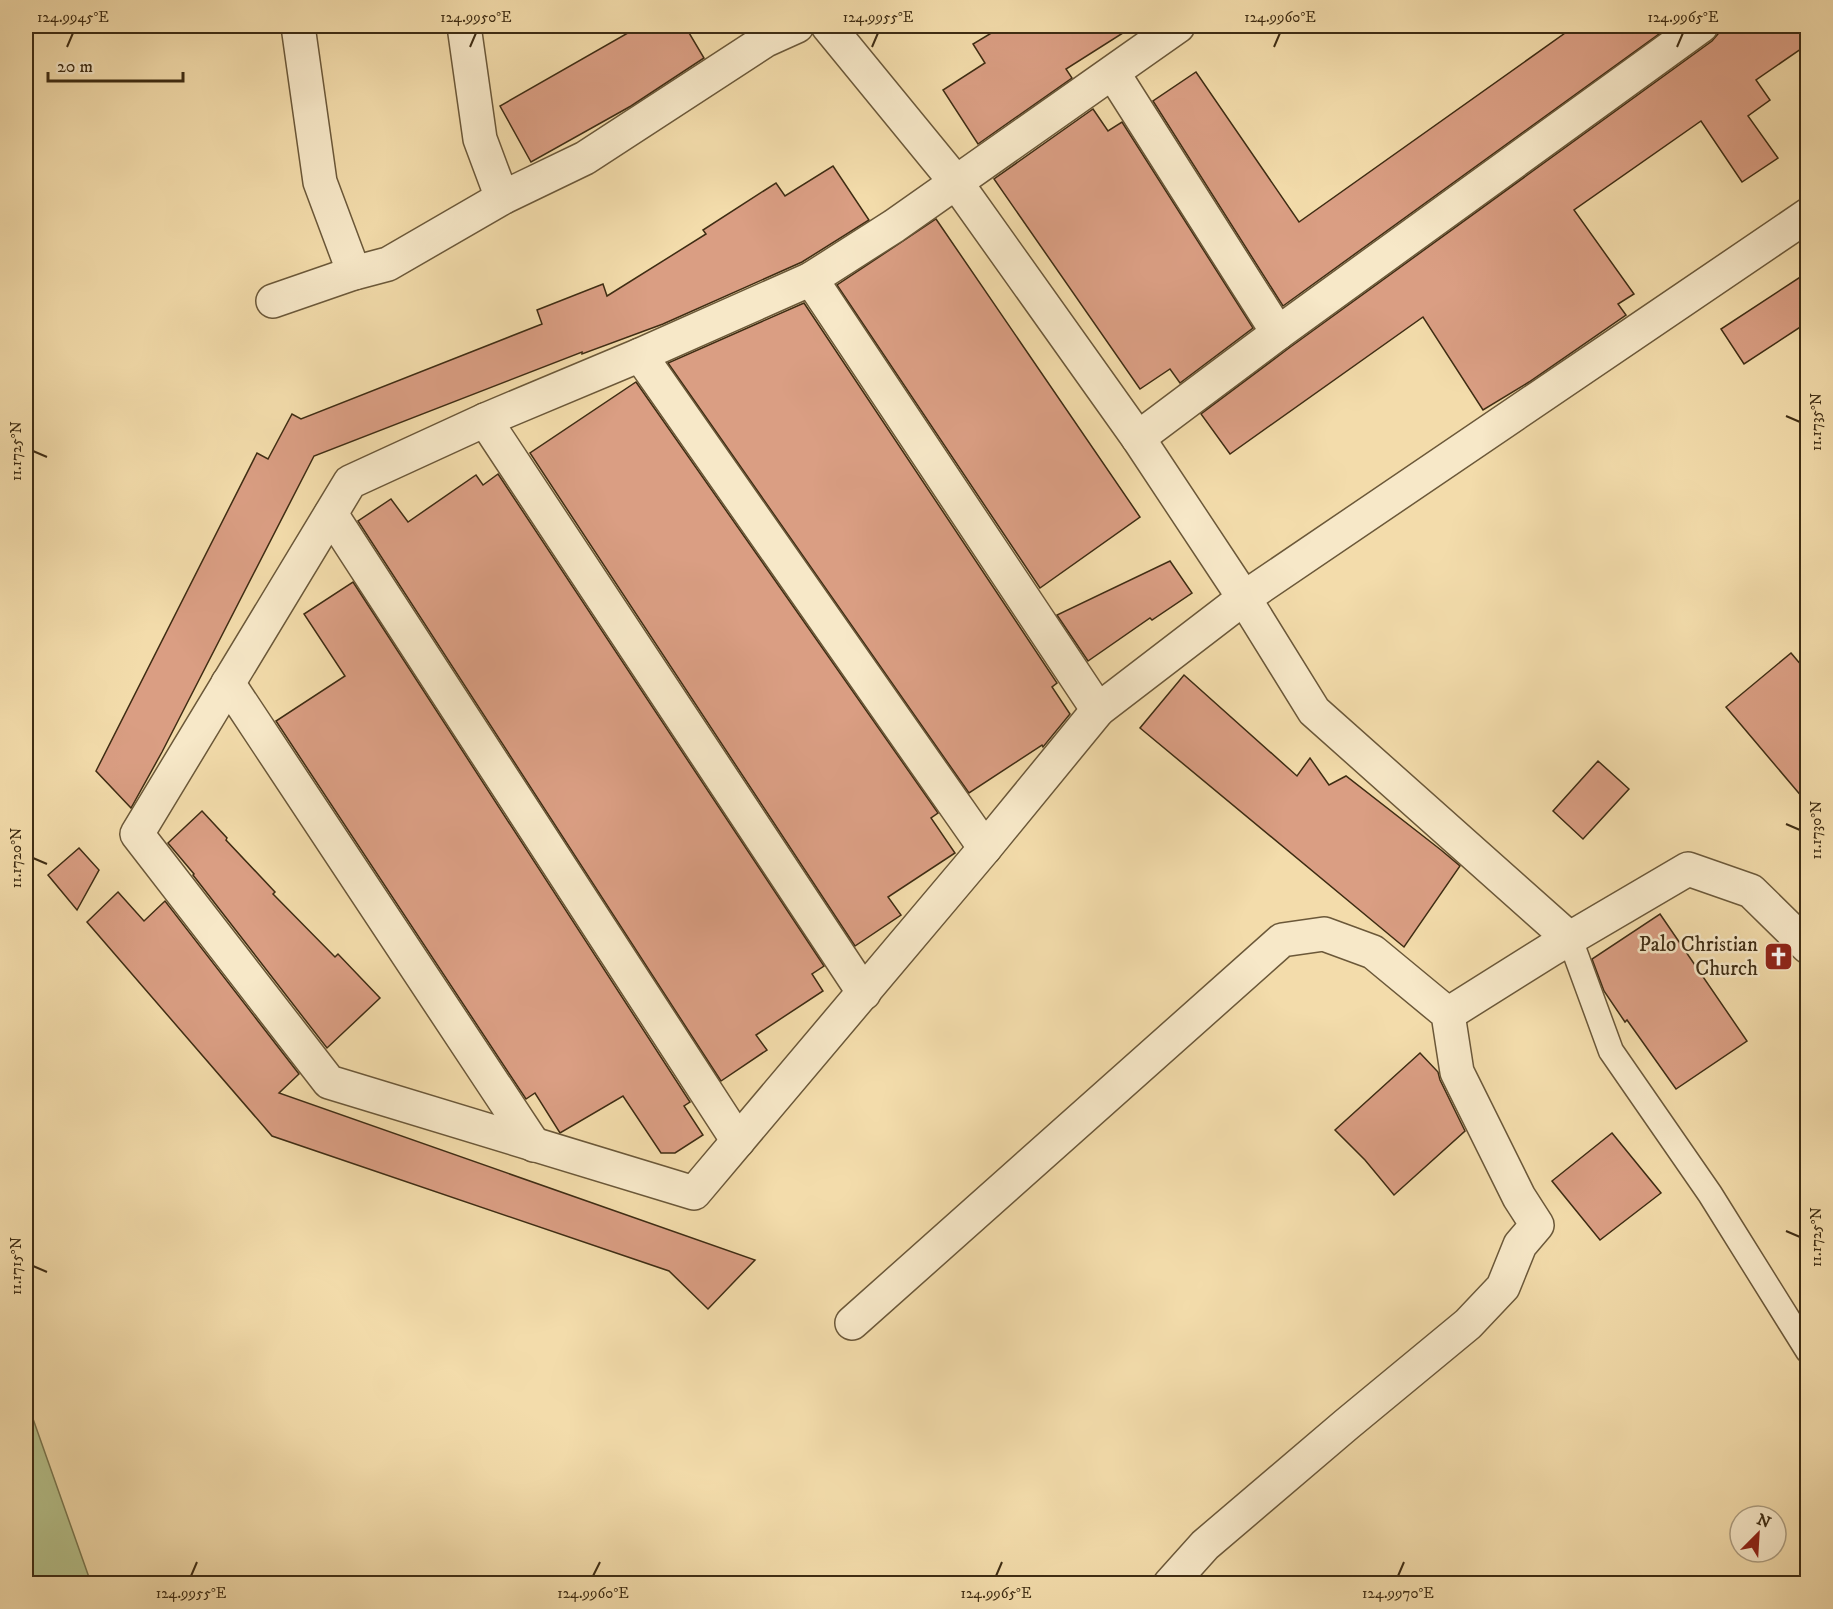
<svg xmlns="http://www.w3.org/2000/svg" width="1833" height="1609" font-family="'IM FELL DW Pica',serif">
<rect width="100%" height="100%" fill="#f3dcab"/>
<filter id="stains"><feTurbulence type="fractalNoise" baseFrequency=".00333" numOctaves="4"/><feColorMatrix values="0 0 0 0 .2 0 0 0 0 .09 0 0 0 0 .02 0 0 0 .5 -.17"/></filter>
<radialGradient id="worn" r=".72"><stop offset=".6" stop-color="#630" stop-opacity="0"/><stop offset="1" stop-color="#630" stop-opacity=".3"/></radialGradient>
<path fill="#b6c28c" stroke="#7a7750" stroke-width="1.5" d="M 26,1399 L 91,1583 L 26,1583 Z"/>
<g fill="#da9e83" stroke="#3e2c13" stroke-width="1.5">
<path d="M 640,26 L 685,26 L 704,58 L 631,106 L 531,162 L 500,106 Z"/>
<path d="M 1003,26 L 1134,26 L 1066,69 L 1072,78 L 978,144 L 943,90 L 985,63 L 973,44 Z"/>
<path d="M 1575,26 L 1670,26 L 1283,306 L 1153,101 L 1196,72 L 1299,222 Z"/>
<path d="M 1719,26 L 1808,26 L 1808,44 L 1756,80 L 1770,100 L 1748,116 L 1778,158 L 1742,182 L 1701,121 L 1574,210 L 1634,294 L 1618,304 L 1626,315 L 1529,382 L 1483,410 L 1423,317 L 1230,454 L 1201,414 L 1289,348 L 1712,41 L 1718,34 Z"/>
<path d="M 1093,109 L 1108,131 L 1122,122 L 1253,328 L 1180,383 L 1170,369 L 1140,389 L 994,179 Z"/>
<path d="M 833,166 L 869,220 L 802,262 L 663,324 L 582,354 L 582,352 L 314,456 L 162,752 L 131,808 L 96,771 L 257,453 L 268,459 L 292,414 L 301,419 L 542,324 L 537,310 L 603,284 L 607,296 L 706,234 L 703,230 L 776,183 L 785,196 Z"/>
<path d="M 936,219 L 1140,517 L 1040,588 L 837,285 Z"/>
<path d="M 1808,272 L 1808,322 L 1744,364 L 1721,329 Z"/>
<path d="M 804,303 L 1057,683 L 1052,687 L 1070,714 L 1043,747 L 1042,745 L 969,793 L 668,363 Z"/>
<path d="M 636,382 L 938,813 L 931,818 L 955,853 L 888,897 L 901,915 L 855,946 L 530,453 Z"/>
<path d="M 498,474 L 824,966 L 812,974 L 823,991 L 756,1035 L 767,1050 L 721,1081 L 358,521 L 391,499 L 408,522 L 476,475 L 483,485 Z"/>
<path d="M 1170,561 L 1192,593 L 1152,620 L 1150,618 L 1088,661 L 1057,615 Z"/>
<path d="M 353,582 L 690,1102 L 684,1106 L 703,1135 L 675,1153 L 661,1153 L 623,1096 L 560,1133 L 535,1093 L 526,1099 L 276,721 L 345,676 L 304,614 Z"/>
<path d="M 1791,653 L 1808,673 L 1808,804 L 1726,707 Z"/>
<path d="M 1184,675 L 1297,776 L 1310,758 L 1329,785 L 1346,776 L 1441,850 L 1460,866 L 1404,947 L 1140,728 Z"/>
<path d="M 1598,761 L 1629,789 L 1583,839 L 1553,811 Z"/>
<path d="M 202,811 L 227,838 L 226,840 L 275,892 L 273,894 L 335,957 L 338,954 L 380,998 L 327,1048 L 193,875 L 194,874 L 168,843 Z"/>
<path d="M 79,848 L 99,870 L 77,910 L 48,875 Z"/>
<path d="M 118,892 L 144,921 L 165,901 L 299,1074 L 279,1093 L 755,1260 L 708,1309 L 669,1271 L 272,1136 L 87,922 Z"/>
<path d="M 1660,914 L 1747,1041 L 1676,1089 L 1627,1020 L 1625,1022 L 1604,991 L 1592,959 Z"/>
<path d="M 1420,1053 L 1438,1072 L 1440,1080 L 1465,1131 L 1394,1195 L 1365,1160 L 1335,1130 Z"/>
<path d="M 1612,1133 L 1661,1193 L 1600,1240 L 1552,1181 Z"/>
</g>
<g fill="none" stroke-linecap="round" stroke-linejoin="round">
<defs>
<path id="lane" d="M 1570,939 L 1611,1051 L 1710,1194 L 1808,1351"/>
<g id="street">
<path d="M 298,26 L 320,182 L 354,273"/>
<path d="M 464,26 L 480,139 L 502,198"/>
<path d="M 828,26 L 955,181 L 1138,438 L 1244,598 L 1314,711 L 1570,939"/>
<path d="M 1178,26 L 894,226 L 811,279 L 640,355 L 485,420 L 350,482 L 137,834 L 329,1082 L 694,1193 L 985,848 L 1098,710 L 1244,598 L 1808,215"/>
<path d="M 1113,73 L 1278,333"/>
<path d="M 811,279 L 1098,710"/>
<path d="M 273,301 L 354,273 L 388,264 L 502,198 L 585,158 L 766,40 L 797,26"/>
<path d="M 640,355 L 985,848"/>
<path d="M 485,420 L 864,993"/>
<path d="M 1138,438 L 1278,333 L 1701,26"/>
<path d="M 331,514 L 738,1141"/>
<path d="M 228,683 L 534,1145"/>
<path d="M 1448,1014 L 1550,950 L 1688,869 L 1751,891 L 1808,947"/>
<path d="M 852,1323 L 1282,940 L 1324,934 L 1373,952 L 1448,1014 L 1457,1072 L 1519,1197 L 1537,1225 L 1520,1245 L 1503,1287 L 1468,1324 L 1347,1424 L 1205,1545 L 1170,1584"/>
</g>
</defs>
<use href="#lane" stroke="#6b5839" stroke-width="27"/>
<use href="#street" stroke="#6b5839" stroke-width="36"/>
<use href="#lane" stroke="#f7e8c8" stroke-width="24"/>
<use href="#street" stroke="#f7e8c8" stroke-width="33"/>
</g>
<path fill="none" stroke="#3e2c13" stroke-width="2" d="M 67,47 L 73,33M 470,47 L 476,33M 872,47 L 878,33M 1274,47 L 1280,33M 1677,47 L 1683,33M 1786,416 L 1800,422M 33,451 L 47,457M 1786,824 L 1800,830M 33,858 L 47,864M 1786,1231 L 1800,1237M 33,1266 L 47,1272M 191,1576 L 197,1562M 593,1576 L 600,1562M 996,1576 L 1002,1562M 1398,1576 L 1404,1562"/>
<defs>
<symbol id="church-square" viewBox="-11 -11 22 22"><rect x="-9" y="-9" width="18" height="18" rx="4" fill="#8f2418" stroke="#f7e8c8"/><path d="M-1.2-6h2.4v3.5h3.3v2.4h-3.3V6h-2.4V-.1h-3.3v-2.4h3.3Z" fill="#fff"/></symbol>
</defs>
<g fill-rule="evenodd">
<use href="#church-square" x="1762" y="940" width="33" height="33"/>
</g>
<g text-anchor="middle" stroke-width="5" stroke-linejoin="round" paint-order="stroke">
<g font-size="21" fill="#3e2c13" stroke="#f7e8c8" text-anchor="end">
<text x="1758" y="951">Palo Christian<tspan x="1758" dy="24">Church</tspan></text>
</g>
</g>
<rect width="1833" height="1609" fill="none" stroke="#f3dcab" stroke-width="66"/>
<g transform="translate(1758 1534) rotate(24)"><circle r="28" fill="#f7e8c8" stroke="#ad9d80" stroke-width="1.5"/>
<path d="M0-4.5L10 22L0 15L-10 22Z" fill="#8f2418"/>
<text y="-9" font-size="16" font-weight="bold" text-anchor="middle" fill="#3e2c13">N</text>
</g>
<path d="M48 72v9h135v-9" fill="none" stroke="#3e2c13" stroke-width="3"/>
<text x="57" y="72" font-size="18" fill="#3e2c13" stroke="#f7e8c8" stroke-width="4.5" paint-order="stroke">20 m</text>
<rect x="33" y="33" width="1767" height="1543" fill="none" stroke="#3e2c13" stroke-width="2"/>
<g font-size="15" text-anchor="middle" fill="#3e2c13">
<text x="73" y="22">124.9945°E</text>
<text x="476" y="22">124.9950°E</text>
<text x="878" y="22">124.9955°E</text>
<text x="1280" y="22">124.9960°E</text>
<text x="1683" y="22">124.9965°E</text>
<text transform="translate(1816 422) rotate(-90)" y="5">11.1735°N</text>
<text transform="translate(16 451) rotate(-90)" y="5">11.1725°N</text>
<text transform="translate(1816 830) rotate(-90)" y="5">11.1730°N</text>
<text transform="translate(16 858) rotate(-90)" y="5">11.1720°N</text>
<text transform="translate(1816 1237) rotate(-90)" y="5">11.1725°N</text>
<text transform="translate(16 1266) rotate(-90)" y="5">11.1715°N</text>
<text x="191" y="1598">124.9955°E</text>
<text x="593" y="1598">124.9960°E</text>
<text x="996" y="1598">124.9965°E</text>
<text x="1398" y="1598">124.9970°E</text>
</g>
<rect width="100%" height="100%" filter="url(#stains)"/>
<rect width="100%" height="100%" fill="url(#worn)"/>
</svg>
